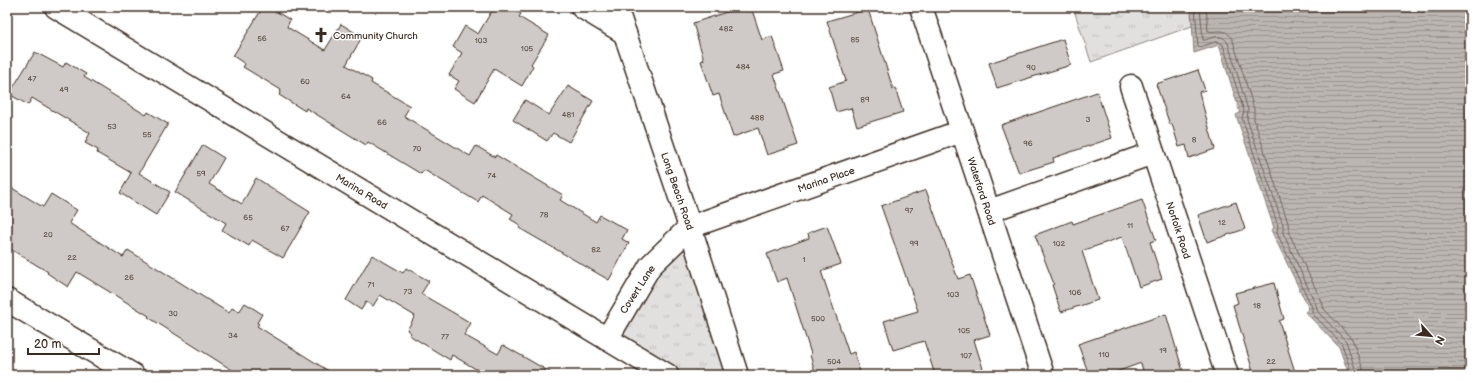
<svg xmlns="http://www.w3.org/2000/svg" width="1477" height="382" font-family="'Balsamiq Sans',sans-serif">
<defs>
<pattern id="grass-tufts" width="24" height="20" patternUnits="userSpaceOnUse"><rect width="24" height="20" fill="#e2e0de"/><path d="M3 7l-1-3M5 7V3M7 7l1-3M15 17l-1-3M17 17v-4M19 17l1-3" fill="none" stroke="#c3c0be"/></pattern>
<pattern id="water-rules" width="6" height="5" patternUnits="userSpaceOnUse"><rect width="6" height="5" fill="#bcb6b3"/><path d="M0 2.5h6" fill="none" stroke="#9a9491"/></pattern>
</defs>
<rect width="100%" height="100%" fill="#fff"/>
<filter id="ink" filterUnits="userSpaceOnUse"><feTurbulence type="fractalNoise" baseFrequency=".025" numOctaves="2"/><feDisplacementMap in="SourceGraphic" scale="8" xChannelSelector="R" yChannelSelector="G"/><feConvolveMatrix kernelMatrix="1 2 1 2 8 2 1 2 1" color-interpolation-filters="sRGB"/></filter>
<g filter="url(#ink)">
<g fill="url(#grass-tufts)" stroke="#8e857e">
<path d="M 1073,7 L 1191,7 L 1192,26 L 1091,62 Z"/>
<path d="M 685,243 L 727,375 L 683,375 L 617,337 L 657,271 Z"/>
</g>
<path fill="url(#water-rules)" stroke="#887e77" d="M 1191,7 L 1470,7 L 1470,375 L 1349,375 L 1339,347 L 1305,312 L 1309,309 L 1271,230 L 1274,228 L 1236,115 L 1240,113 L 1219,45 L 1194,53 Z"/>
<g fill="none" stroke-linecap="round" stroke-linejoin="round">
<g stroke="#6f625a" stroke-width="1">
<path d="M 1195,7 L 1198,46 L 1200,47 L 1218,41 L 1223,45 L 1244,111 L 1242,118 L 1278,226 L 1277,233 L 1312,307 L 1312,313 L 1342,344 L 1352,375"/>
<path d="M 1200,7 L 1203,40 L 1205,40 C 1214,37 1222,33 1228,43 L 1248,110 L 1247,119 L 1283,225 L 1283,233 L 1316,305 L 1318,312 L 1346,341 L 1357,375"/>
<path d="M 1206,7 L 1208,31 C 1219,33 1226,26 1233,41 L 1254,109 L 1254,119 L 1288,223 L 1289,233 L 1322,302 L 1324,309 L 1352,339 L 1363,369 L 1363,375"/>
</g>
</g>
<g fill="#cfcac7" stroke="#3b2a1e">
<path d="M 263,7 L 269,7 L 290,20 L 287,27 L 325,50 L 341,24 L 362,37 L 346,65 L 372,80 L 371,83 L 410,106 L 404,116 L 470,156 L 476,146 L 495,157 L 496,155 L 563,195 L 560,200 L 596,222 L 600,215 L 627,230 L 622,239 L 629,243 L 609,280 L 519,228 L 520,225 L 510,219 L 513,214 L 482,195 L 478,202 L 424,170 L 421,174 L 368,142 L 366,145 L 306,108 L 305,111 L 279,95 L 281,90 L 243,67 L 245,64 L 233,56 Z"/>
<path d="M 494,7 L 510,7 L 521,14 L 519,17 L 549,35 L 531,64 L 533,66 L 522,86 L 494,69 L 475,102 L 454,89 L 459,81 L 449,75 L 462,53 L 453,47 L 465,26 L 478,34 Z"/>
<path d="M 742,7 L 751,7 L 762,40 L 772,36 L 784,71 L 774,74 L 798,145 L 767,155 L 758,128 L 733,137 L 719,94 L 713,96 L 701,61 L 704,60 L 693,23 Z"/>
<path d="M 868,9 L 893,89 L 895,88 L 903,112 L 857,126 L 851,108 L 836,112 L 829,87 L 846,81 L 827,21 Z"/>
<path d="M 1063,39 L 1071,65 L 997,88 L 989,63 Z"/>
<path d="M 35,52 L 63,67 L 66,62 L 86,74 L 84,77 L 146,115 L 148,112 L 168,124 L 139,173 L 170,192 L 156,215 L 120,193 L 131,173 L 97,153 L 98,150 L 85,143 L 90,133 L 32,98 L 28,105 L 9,94 Z"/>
<path d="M 1198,70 L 1205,90 L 1199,92 L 1215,149 L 1189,158 L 1186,145 L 1179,147 L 1172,124 L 1170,125 L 1156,84 Z"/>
<path d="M 568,86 L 593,101 L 569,142 L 553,133 L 547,141 L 513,120 L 525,100 L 549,115 Z"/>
<path d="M 1097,92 L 1112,138 L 1053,158 L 1054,162 L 1019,173 L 1001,125 Z"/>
<path d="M 203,145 L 224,158 L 209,184 L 242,204 L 256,178 L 310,212 L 283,258 L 252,240 L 249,246 L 222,230 L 226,223 L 175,192 Z"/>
<path d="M 7,185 L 43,207 L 51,194 L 77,210 L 69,223 L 123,257 L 128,250 L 229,313 L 232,308 L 239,312 L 245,303 L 262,314 L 257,323 L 259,324 L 257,326 L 335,375 L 240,375 L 148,317 L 149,316 L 77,272 L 68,287 L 47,273 L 48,272 L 7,247 Z"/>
<path d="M 926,190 L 958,279 L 970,275 L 990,335 L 974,340 L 985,375 L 935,375 L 924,341 L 893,350 L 884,321 L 918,311 L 881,206 Z"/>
<path d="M 1142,200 L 1156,240 L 1150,242 L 1162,279 L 1139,287 L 1122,237 L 1082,251 L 1098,300 L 1061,312 L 1052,285 L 1054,284 L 1035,235 L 1072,221 L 1073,224 Z"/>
<path d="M 1236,202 L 1245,229 L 1207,242 L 1198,215 Z"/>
<path d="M 827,226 L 841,264 L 821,271 L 849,354 L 854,352 L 861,375 L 816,375 L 810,355 L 811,354 L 787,278 L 777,282 L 767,254 L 809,238 L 808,233 Z"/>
<path d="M 372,255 L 403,273 L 406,268 L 429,281 L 421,294 L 471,323 L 464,335 L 498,354 L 503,345 L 555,375 L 486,375 L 452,355 L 450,360 L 409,335 L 411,333 L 407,330 L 415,316 L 380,295 L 373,306 L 366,302 L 361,310 L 346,300 Z"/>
<path d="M 1274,283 L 1284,319 L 1279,321 L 1296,375 L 1254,375 L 1233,305 L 1238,303 L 1235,293 Z"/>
<path d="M 1166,314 L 1184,375 L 1144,375 L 1141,363 L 1108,375 L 1089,375 L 1078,344 Z"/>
</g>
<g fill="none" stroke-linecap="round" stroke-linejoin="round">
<defs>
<g id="minor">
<path d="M 56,7 L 667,375"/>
<path d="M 582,7 L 625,33"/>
<path d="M 921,7 L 1043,375"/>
<path d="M 1131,86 L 1227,375"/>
<path d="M 989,211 L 1153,153"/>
<path d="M 7,300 L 133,375"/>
<path d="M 607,339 L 650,266 L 690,227 L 962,131"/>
</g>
<path id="major" d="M 616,7 L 690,227 L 737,375"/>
</defs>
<use href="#minor" stroke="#3b2a1e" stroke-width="25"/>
<use href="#major" stroke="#3b2a1e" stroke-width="25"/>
<use href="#minor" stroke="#fff" stroke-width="22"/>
<use href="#major" stroke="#fff" stroke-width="22"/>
</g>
</g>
<defs>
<symbol id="church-bare" viewBox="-9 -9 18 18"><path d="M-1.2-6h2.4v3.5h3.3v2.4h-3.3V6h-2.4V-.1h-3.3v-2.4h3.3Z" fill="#3b2a1e" stroke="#fff" stroke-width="2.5" paint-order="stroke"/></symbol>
</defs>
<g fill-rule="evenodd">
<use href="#church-bare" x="310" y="24" width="22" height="22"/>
</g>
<g text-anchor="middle" stroke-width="3" stroke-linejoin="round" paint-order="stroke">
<g font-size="8" fill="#605248">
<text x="726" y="31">482</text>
<text x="262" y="41">56</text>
<text x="855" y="42">85</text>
<text x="481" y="43">103</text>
<text x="527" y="51">105</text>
<text x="743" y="69">484</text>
<text x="1031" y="70">90</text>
<text x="32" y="81">47</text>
<text x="305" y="84">60</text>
<text x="64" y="92">49</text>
<text x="346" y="99">64</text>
<text x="865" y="102">89</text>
<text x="568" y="117">481</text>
<text x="757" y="120">488</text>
<text x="1088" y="122">3</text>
<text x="382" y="125">66</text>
<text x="112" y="129">53</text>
<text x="147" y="137">55</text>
<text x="1194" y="142">8</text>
<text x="1028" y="146">96</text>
<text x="417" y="151">70</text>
<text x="201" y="176">59</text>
<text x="492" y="178">74</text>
<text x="909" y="213">97</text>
<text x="544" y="217">78</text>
<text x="248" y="220">65</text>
<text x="1222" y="225">12</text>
<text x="1130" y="228">11</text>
<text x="285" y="231">67</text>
<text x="48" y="237">20</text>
<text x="914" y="246">99</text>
<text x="1059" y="246">102</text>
<text x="596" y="252">82</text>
<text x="72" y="260">22</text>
<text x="804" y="262">1</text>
<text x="129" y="280">26</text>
<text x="371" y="287">71</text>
<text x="408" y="294">73</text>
<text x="1075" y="295">106</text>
<text x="953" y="297">103</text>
<text x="1257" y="308">18</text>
<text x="173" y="316">30</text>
<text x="818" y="321">500</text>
<text x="964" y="333">105</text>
<text x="233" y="338">34</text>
<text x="445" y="339">77</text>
<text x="1163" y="353">19</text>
<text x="1104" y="357">110</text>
<text x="966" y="358">107</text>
<text x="834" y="364">504</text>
<text x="1271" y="364">22</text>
</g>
<g font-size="10" fill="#3b2a1e" stroke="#fff" text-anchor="start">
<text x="333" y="39">Community Church</text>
</g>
<g font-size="10" fill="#3b2a1e" stroke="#fff">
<text transform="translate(826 179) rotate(-19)" y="4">Marina Place</text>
<text transform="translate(362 191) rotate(31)" y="4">Marina Road</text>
<text transform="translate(678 191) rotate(71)" y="4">Long Beach Road</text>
<text transform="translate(982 191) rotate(72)" y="4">Waterford Road</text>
<text transform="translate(1179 230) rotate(72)" y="4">Norfolk Road</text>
<text transform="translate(637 289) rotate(-57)" y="4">Covert Lane</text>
</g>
</g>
<rect width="1477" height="382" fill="none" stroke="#fff" stroke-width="24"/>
<rect x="12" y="12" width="1453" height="358" fill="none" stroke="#3b2a1e" stroke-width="1.5" filter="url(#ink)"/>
<g transform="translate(1431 336) rotate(117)" stroke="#ffffff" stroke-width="3" paint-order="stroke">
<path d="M0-3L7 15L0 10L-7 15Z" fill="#3b2a1e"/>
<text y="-6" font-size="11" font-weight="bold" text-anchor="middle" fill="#3b2a1e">N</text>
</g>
<path d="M28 348v6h71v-6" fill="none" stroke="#3b2a1e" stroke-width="2"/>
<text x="34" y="348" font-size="12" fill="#3b2a1e" stroke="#ffffff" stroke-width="3" paint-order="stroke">20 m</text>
</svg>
